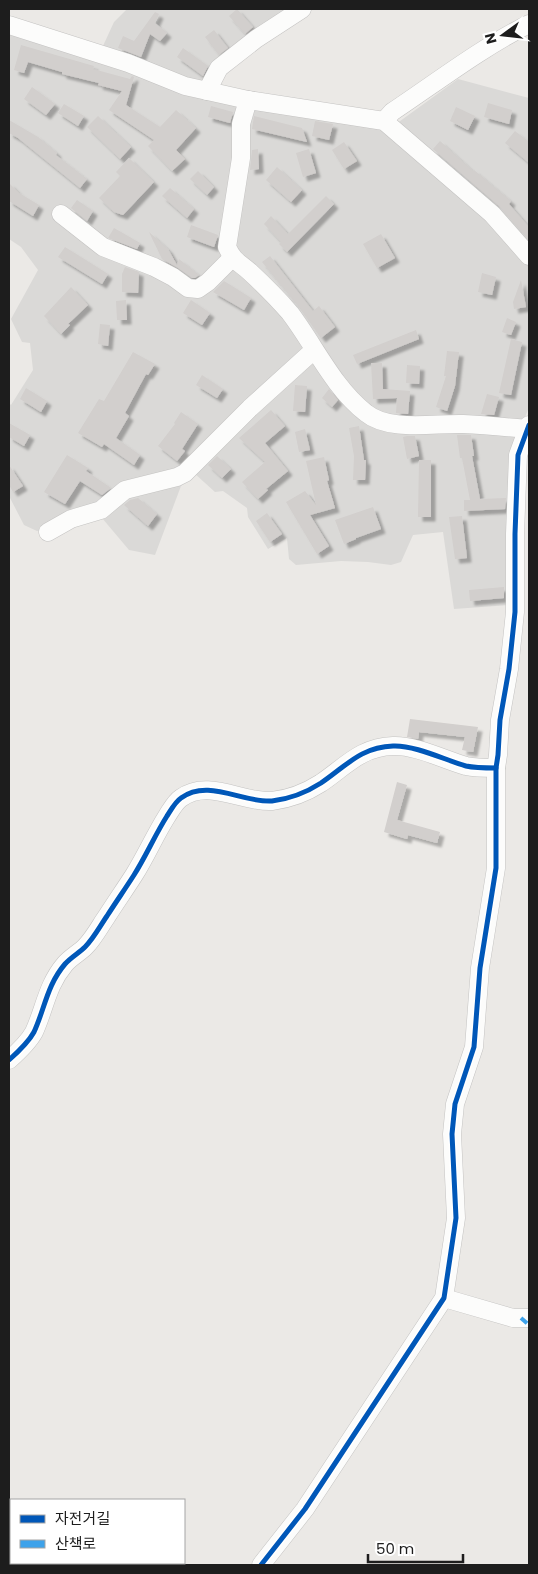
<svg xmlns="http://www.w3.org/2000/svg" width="538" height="1574" font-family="Poppins,'Noto Sans KR',sans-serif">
<defs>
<filter id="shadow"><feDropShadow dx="4.5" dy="4.5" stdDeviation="1" flood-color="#0004"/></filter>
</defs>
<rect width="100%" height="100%" fill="#ebe9e6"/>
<path fill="#dad9d7" d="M 127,9 L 296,9 L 204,83 L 374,125 L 385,132 L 458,79 L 529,98 L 529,407 L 514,446 L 509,605 L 454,609 L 443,532 L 413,535 L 401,562 L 391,565 L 368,562 L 341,561 L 296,565 L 289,559 L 287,538 L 268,549 L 248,517 L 247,508 L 223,491 L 215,492 L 194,473 L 181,486 L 155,555 L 129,550 L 102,518 L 37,531 L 24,525 L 9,496 L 9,403 L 11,405 L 33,370 L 30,343 L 22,342 L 11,319 L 38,270 L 21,247 L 9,239 L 9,32 L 97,59 L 114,22 Z"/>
<g fill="#d2cfcd" filter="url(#shadow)">
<path d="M 237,9 L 253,27 L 245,34 L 229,16 Z"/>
<path d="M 155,12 L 159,14 L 155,23 L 167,33 L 160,41 L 150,34 L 141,57 L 118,48 L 123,36 L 134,41 Z"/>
<path d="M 214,30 L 228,48 L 219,55 L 205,37 Z"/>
<path d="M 21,45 L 94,66 L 93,69 L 130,79 L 132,76 L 134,77 L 126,105 L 160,127 L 176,110 L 196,128 L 176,150 L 185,159 L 172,171 L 148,146 L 154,140 L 109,110 L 122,91 L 98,85 L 99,83 L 62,74 L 62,72 L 28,62 L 24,73 L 14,70 Z"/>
<path d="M 183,48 L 208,66 L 203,76 L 177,57 Z"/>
<path d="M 32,87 L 55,104 L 46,115 L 24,99 Z"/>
<path d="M 488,103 L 512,110 L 509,124 L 484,117 Z"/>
<path d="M 64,104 L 84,116 L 78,126 L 58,113 Z"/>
<path d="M 211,106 L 233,112 L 230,123 L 208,117 Z"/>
<path d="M 456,107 L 475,116 L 468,130 L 450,121 Z"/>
<path d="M 98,116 L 131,147 L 120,159 L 87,127 Z"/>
<path d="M 254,116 L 302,128 L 307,142 L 252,129 Z"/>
<path d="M 9,120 L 38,137 L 57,153 L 56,155 L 87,179 L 80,188 L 18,138 L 9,133 Z"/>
<path d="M 315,121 L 333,124 L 329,140 L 312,136 Z"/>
<path d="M 515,131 L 529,142 L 529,163 L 505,143 Z"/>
<path d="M 440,141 L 473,171 L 474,170 L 511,201 L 509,204 L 529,227 L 529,240 L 499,206 L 433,149 Z"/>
<path d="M 344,142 L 357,161 L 344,169 L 332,150 Z"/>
<path d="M 258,149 L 259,169 L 250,170 L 252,150 Z"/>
<path d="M 309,149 L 316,173 L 303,177 L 296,153 Z"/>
<path d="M 129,158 L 154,182 L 123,215 L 114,212 L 99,198 L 120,176 L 116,172 Z"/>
<path d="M 277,167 L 302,190 L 291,202 L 266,180 Z"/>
<path d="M 198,171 L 214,187 L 207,195 L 190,179 Z"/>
<path d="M 9,183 L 19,193 L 39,205 L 33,216 L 9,201 Z"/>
<path d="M 170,188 L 194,209 L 187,218 L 162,196 Z"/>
<path d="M 326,196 L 334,204 L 287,252 L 279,244 L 281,242 L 264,224 L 271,216 L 288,234 Z"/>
<path d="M 77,200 L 93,211 L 87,221 L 71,208 Z"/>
<path d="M 191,225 L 218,235 L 214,247 L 187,237 Z"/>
<path d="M 114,228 L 140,243 L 137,249 L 108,238 Z"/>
<path d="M 149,232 L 168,249 L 177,265 L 179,259 L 199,275 L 195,278 L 192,278 L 178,268 L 162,259 Z"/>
<path d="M 381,234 L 395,258 L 377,268 L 363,244 Z"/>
<path d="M 65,247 L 108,274 L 102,284 L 58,257 Z"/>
<path d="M 270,256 L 313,311 L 319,306 L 335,327 L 321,338 L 299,307 L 262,262 Z"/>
<path d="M 125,267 L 139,272 L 138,293 L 122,292 L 122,274 Z"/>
<path d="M 482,273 L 496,277 L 492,295 L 478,292 Z"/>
<path d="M 521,280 L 526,307 L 514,309 L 513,302 Z"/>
<path d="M 224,281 L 251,298 L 244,310 L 213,292 Z"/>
<path d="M 71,287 L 88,305 L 68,324 L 70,325 L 61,334 L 44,316 Z"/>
<path d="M 126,300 L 127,320 L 117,320 L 116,301 Z"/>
<path d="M 191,300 L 210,313 L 202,325 L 183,313 Z"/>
<path d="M 507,318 L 516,322 L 511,335 L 502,332 Z"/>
<path d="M 100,324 L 110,325 L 108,346 L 98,344 Z"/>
<path d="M 416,330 L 419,339 L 357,364 L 353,355 Z"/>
<path d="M 511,339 L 522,342 L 511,395 L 499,393 Z"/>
<path d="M 447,351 L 459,352 L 455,386 L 447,411 L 436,407 L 446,376 L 444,376 Z"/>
<path d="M 133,352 L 155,364 L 148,375 L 146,374 L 125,413 L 129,416 L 116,438 L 140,455 L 134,465 L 104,444 L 102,447 L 78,433 L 99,399 L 104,401 Z"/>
<path d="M 371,363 L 382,363 L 383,389 L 410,391 L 408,414 L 396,413 L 397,398 L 373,399 Z"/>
<path d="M 407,365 L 420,366 L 419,384 L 406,383 Z"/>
<path d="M 202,375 L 223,389 L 217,398 L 196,385 Z"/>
<path d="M 295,385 L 307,386 L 305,412 L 293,411 Z"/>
<path d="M 26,388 L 47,401 L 41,412 L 20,399 Z"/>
<path d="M 329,389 L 338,400 L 332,407 L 322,398 Z"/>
<path d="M 487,394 L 499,397 L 494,415 L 481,414 Z"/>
<path d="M 271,410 L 285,426 L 265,443 L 288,471 L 266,489 L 268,490 L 258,499 L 242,482 L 265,462 L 239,438 Z"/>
<path d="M 181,412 L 198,424 L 182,449 L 185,451 L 177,461 L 158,446 L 175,424 L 174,423 Z"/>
<path d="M 9,423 L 30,435 L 24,446 L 9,437 Z"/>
<path d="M 359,426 L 364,460 L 366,460 L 365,480 L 353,480 L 354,456 L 349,428 Z"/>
<path d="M 305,429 L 310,450 L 299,452 L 295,432 Z"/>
<path d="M 457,435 L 471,435 L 474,456 L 472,456 L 480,499 L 506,498 L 505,509 L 464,511 L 464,500 L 470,500 L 462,458 L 460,458 Z"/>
<path d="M 407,436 L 415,436 L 419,456 L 407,459 L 403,437 Z"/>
<path d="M 67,455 L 88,468 L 86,471 L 111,488 L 102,495 L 80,481 L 65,504 L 44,492 Z"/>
<path d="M 217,456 L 231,469 L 222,478 L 208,465 Z"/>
<path d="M 324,457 L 329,480 L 327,481 L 335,508 L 310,515 L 329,546 L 317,554 L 286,502 L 305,491 L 316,505 L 306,461 Z"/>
<path d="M 419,460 L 431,460 L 431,517 L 418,517 Z"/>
<path d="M 9,465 L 23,486 L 13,492 L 9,485 Z"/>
<path d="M 138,498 L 157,514 L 148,526 L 124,505 L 130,500 Z"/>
<path d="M 373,507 L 381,529 L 356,538 L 356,539 L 344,544 L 335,520 Z"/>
<path d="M 267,513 L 282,534 L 270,542 L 256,521 Z"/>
<path d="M 462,516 L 467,558 L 455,559 L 449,517 Z"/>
<path d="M 504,587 L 504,598 L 470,601 L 469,590 Z"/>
<path d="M 410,719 L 478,727 L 473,752 L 462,750 L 465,737 L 419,732 L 418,739 L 407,737 Z"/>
<path d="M 397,782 L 407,785 L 397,820 L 440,832 L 437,843 L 408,835 L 407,839 L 384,832 Z"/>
</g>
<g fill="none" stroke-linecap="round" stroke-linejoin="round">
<defs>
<g id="minor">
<path d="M 9,25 L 128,63 L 185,86 L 248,100 L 384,121 L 492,214 L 529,256"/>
<path d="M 207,91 L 219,68 L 256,39 L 302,9"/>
<path d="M 248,100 L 241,124 L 241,158 L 227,247 C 234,262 239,262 250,272 C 264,285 278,299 290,313 C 315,346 333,387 366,413 C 389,432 434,423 463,424 C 484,425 506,427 527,429"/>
<path d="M 384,121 L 392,112 C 437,82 481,48 529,24"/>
<path d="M 61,214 L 103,247 L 154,267 L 173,277 L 188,288 L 198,289 L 208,282 L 232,258"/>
<path d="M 48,532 L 71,519 L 101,510 L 125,490 L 177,477 L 185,473 L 250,408 L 314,350"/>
<path d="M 9,1060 C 18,1052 28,1043 34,1032 C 45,1008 47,985 65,964 C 71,957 79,953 85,947 C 94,938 100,926 107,916 C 116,902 125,889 134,875 C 146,856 155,835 167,816 C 171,810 175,802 181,798 C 208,778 242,803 272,801 C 289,799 307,792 321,783 C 346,766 361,747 393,746 C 415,745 445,760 466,766 C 475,768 486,768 496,768"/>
<path d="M 444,1298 L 513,1318 L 529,1318"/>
<path d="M 261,1565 L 305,1509 L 444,1298 L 456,1218 L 452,1134 L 455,1104 L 474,1047 L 480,968 L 496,868 L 496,768 L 498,755 L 500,720 L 509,669 L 515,612 L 515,534 L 518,455 L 529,425"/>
</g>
</defs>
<use href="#minor" stroke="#c4c3c2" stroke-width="19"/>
<use href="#minor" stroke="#fcfcfb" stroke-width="18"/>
<path stroke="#3da2ea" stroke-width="4" stroke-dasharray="8 4" stroke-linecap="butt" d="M 521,1318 L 529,1325"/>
<defs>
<g id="cycleway">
<path d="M 9,1060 C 18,1052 28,1043 34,1032 C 45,1008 47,985 65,964 C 71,957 79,953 85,947 C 94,938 100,926 107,916 C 116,902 125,889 134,875 C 146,856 155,835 167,816 C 171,810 175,802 181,798 C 208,778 242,803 272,801 C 289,799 307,792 321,783 C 346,766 361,747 393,746 C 415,745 445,760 466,766 C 475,768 486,768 496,768"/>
<path d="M 261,1565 L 305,1509 L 444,1298 L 456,1218 L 452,1134 L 455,1104 L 474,1047 L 480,968 L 496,868 L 496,768 L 498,755 L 500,720 L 509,669 L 515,612 L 515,534 L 518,455 L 529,425"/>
</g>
</defs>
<use href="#cycleway" stroke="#fff" stroke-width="8"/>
<use href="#cycleway" stroke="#0057b8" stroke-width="5"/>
</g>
<rect width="538" height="1574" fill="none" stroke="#1d1d1d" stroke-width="20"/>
<rect x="10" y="1499" width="175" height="65" fill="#ffffff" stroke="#a5a5a5"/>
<rect x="20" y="1515" width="25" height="8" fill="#0057b8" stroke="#a5a5a5"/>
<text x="55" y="1524" font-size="15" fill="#1d1d1d">자전거길</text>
<rect x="20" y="1540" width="25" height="8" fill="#3da2ea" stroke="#a5a5a5"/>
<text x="55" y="1549" font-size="15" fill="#1d1d1d">산책로</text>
<g transform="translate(503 35) rotate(255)" stroke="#ffffff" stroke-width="4" paint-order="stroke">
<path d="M0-4L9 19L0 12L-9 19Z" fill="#1d1d1d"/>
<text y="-8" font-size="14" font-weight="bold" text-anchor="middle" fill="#1d1d1d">N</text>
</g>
<path d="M368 1554v8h95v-8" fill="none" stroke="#1d1d1d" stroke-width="2.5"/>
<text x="376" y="1554" font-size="15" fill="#1d1d1d" stroke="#ffffff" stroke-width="4" paint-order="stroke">50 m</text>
</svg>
